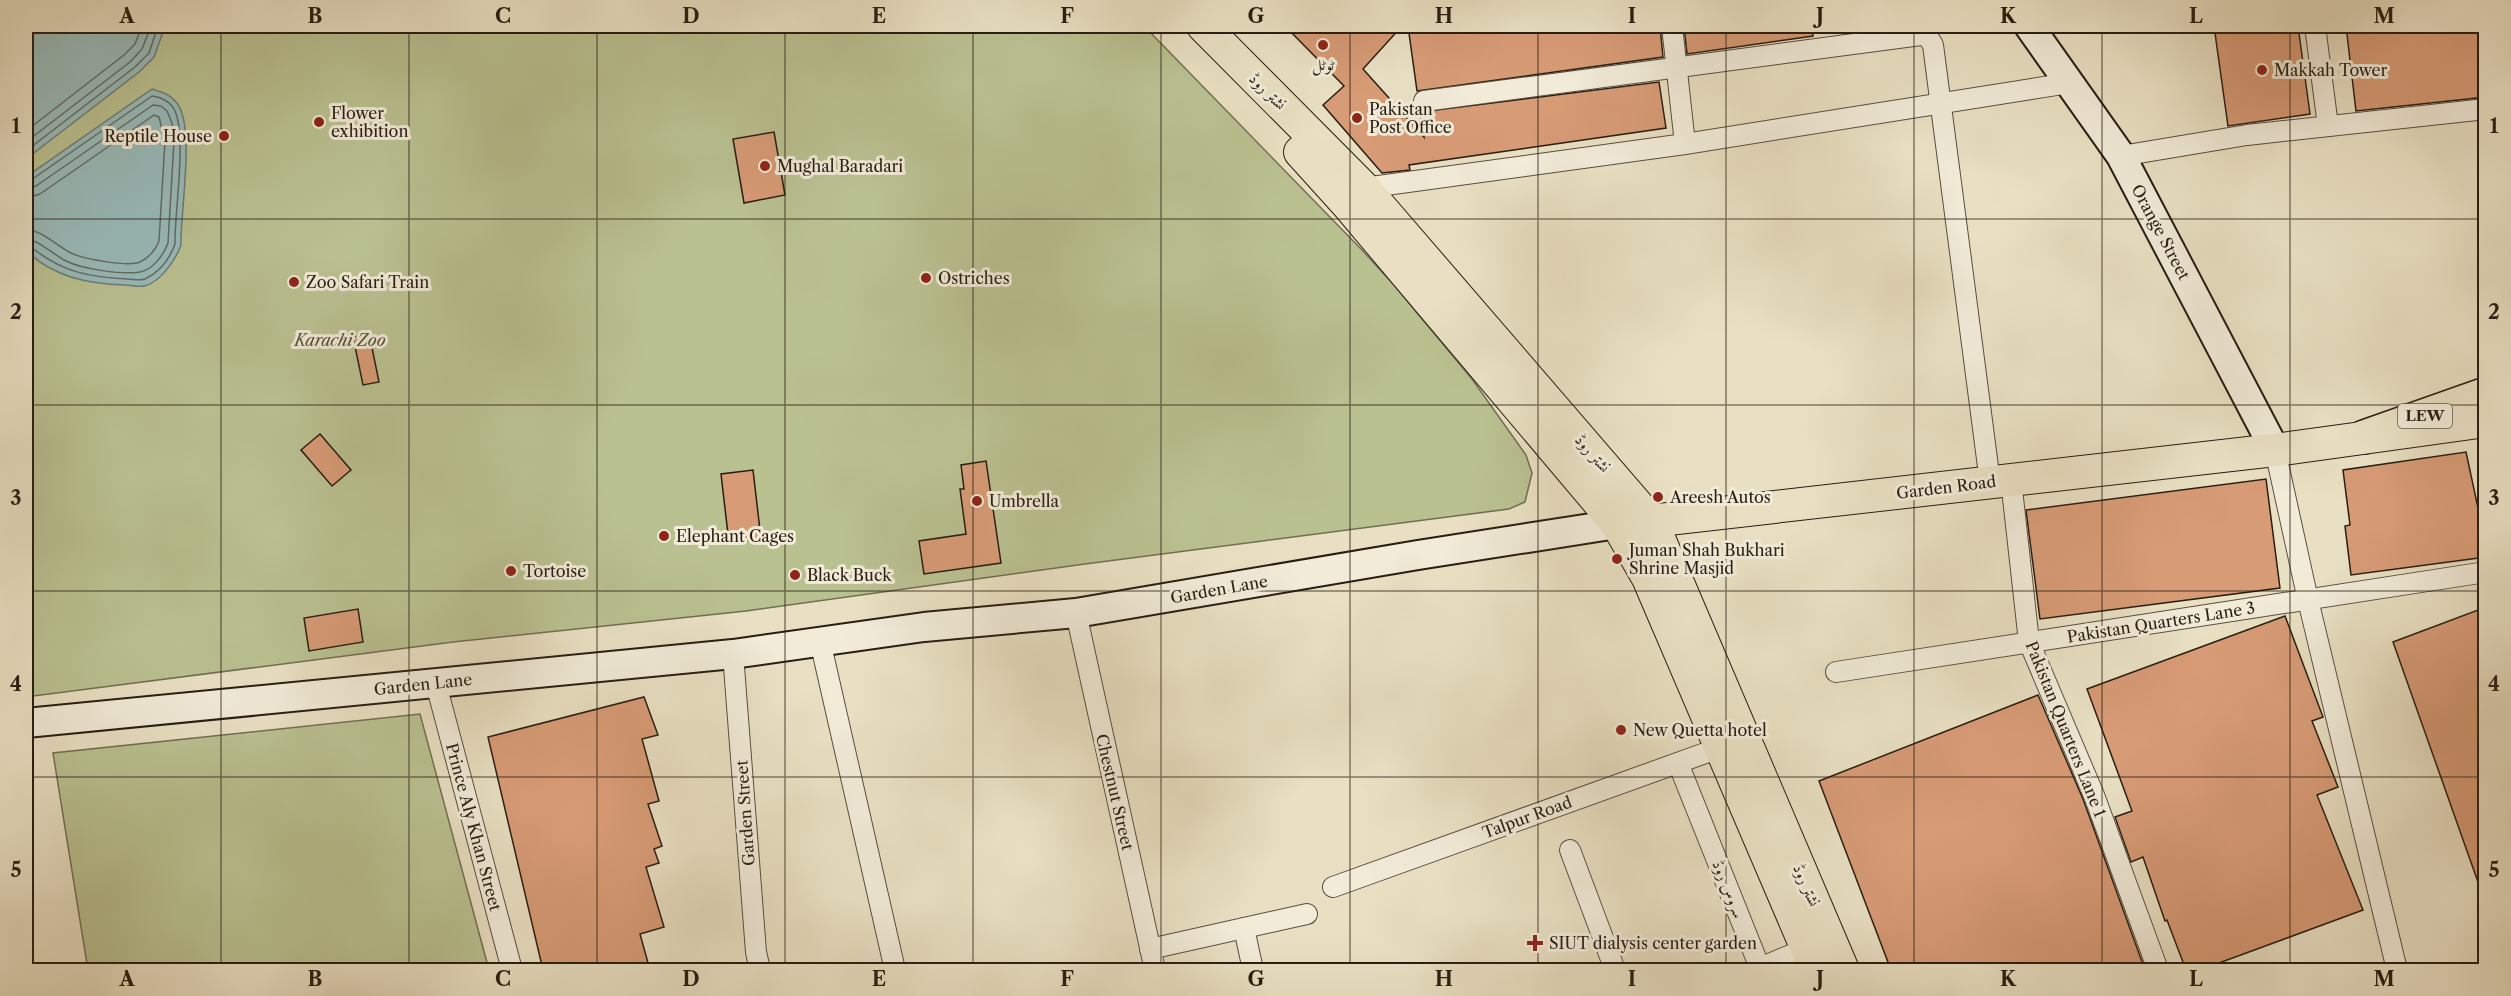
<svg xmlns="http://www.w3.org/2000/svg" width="2511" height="996" font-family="'Libre Caslon Text',Amiri,serif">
<rect width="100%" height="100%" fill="#e9e0c3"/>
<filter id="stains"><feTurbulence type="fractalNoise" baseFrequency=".00333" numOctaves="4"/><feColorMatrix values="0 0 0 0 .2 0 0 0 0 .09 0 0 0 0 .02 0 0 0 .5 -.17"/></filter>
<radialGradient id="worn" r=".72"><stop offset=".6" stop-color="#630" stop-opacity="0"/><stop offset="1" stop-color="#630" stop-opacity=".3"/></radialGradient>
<g fill="#bac191" stroke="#716f52" stroke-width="1.5">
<path d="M 26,26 L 1144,26 L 1362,250 L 1393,284 L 1472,379 L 1526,455 L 1532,473 L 1525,502 L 1509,509 L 1085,564 L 746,611 L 453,642 L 26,697 Z"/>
<path d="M 420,714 L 489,970 L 88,970 L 53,753 Z"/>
</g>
<g fill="#99bbba" stroke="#6c7c77" stroke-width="1.5">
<path d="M 26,26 L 164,26 L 164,29 L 154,57 L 139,72 L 26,159 Z"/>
<path d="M 152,89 C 161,92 170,94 176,102 C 196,124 180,213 181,245 C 176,259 160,283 144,286 C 139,287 131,285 125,285 C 89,284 52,277 26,250 L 26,177 Z"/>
</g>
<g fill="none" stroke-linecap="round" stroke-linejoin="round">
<g stroke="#606c66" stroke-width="1.5">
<path d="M 26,131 L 124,55 L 135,44 L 142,26"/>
<path d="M 26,142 L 130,62 L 142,49 L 151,26"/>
<path d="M 26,151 L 135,67 L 149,53 L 158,26"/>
<path d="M 26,181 L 31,180 L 152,96 C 159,97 167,100 172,106 C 189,127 174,213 175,244 C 170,258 160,272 145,279 C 140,281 133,279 127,279 C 88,277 62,272 31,247 L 26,246"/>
<path d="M 26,189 L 36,186 L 153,105 L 161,106 L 167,111 L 172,123 L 174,141 L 168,243 C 164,254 153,270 140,272 C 122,275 82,269 66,261 C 54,255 39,240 26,239"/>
<path d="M 26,198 L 40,194 L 154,115 L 159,117 L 165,141 L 159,241 C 156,249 149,258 140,262 C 128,267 83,259 71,253 C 56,246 43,230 26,230"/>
</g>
</g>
<g fill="#d79b76" stroke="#281d13" stroke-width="1.5">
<path d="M 1285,26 L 1402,26 L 1363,69 L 1424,137 L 1420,112 L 1659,82 L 1666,128 L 1409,165 L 1410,170 L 1382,173 L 1323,105 L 1344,86 Z"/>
<path d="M 1408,26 L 1660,26 L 1663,57 L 1417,91 Z"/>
<path d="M 1684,26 L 1812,26 L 1813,36 L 1687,54 Z"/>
<path d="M 2214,26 L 2298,26 L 2310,114 L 2228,126 Z"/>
<path d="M 2346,26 L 2486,26 L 2486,97 L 2356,111 Z"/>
<path d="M 774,132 L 785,195 L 744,203 L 733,139 Z"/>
<path d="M 369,333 L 379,382 L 363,385 L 353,337 Z"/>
<path d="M 320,434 L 351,470 L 332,486 L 301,450 Z"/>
<path d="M 2466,452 L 2478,508 L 2486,507 L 2486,557 L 2351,575 L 2345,526 L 2350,525 L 2343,470 Z"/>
<path d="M 986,461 L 1001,563 L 924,574 L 919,541 L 966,534 L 960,489 L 964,489 L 961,465 Z"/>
<path d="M 753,470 L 761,539 L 729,543 L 721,474 Z"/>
<path d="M 2266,479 L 2280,588 L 2040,619 L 2026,510 Z"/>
<path d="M 2486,607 L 2486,899 L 2484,899 L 2393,642 Z"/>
<path d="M 358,609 L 363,642 L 309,651 L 304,618 Z"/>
<path d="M 2285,616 L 2323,717 L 2312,721 L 2338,787 L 2317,795 L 2363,910 L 2200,970 L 2186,970 L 2167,920 L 2165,921 L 2143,857 L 2131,862 L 2115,817 L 2132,811 L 2087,689 Z"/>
<path d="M 2038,695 L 2083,799 L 2145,970 L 1891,970 L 1819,781 Z"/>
<path d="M 644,697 L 658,735 L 642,739 L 659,801 L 648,804 L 662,846 L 654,849 L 659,863 L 646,867 L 664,927 L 640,934 L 650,970 L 543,970 L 488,737 Z"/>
</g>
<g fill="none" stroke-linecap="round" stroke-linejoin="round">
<defs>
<g id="street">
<path d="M 1672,26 L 1685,144"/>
<path d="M 2315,26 L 2328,126"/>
<path d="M 1424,101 L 1921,35 L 1928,37 L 1933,45 L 1990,482"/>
<path d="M 2121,156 L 2247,135 L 2486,109"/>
<path d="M 1359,193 L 1364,188 L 1685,144 L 2069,83"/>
<path d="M 2275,450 L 2308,600 L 2397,970"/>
<path d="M 2011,480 L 2029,642 L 2094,795 L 2158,970"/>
<path d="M 1076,613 L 1155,970"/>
<path d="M 820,641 L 895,970"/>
<path d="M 733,654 L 756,952 L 760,970"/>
<path d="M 1836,672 L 2486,572"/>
<path d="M 436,684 L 512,970"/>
<path d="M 1678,763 L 1760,968 L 1807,948"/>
<path d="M 1570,850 L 1615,970"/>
<path d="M 1333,887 L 1722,747"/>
<path d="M 1244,928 L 1253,970"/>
<path d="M 1150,949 L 1307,914"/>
</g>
<g id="secondary">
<path d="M 2029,26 L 2121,156 L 2275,450"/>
<path d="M 26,723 L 733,654 L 924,627 L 1076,613 L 1418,555 L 1617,524"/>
</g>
<g id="primary">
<path d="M 1203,26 L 1364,188 L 1652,522 L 1843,970"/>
<path d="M 1300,152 L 1347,204 L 1617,524 L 1648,578 L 1816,970"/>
<path d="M 1633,523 L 2275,450 L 2486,421"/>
</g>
<path id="highway" d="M 2364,437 L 2486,394"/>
</defs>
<use href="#street" stroke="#584e3f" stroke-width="22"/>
<use href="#secondary" stroke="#281d13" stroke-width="32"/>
<use href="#primary" stroke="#281d13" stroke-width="34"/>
<use href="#highway" stroke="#281d13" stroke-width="36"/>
<use href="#street" stroke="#f1ebd8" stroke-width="20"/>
<use href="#secondary" stroke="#f1ebd8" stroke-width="28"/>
<use href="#primary" stroke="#e9e0c3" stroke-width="32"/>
<use href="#highway" stroke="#e9e0c3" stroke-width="33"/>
</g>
<path fill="none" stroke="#281d13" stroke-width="1.5" stroke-opacity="0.55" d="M 221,26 L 221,970M 409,26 L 409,970M 597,26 L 597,970M 785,26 L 785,970M 973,26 L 973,970M 1161,26 L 1161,970M 1350,26 L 1350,970M 1538,26 L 1538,970M 1726,26 L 1726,970M 1914,26 L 1914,970M 2102,26 L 2102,970M 2290,26 L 2290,970M 26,219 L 2486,219M 26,405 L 2486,405M 26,591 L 2486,591M 26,777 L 2486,777"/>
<g fill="#8f2418" stroke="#f1ebd8" stroke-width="2">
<circle cx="1323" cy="45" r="6"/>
<circle cx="2262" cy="70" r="6"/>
<circle cx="1357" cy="118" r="6"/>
<circle cx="319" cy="122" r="6"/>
<circle cx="224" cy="136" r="6"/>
<circle cx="765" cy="166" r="6"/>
<circle cx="926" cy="278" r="6"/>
<circle cx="294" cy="282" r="6"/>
<circle cx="1658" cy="497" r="6"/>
<circle cx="977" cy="501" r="6"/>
<circle cx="664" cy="536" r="6"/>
<circle cx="1617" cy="559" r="6"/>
<circle cx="511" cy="571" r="6"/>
<circle cx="795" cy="575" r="6"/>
<circle cx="1621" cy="730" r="6"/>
<path d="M1532 934h6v6h6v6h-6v6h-6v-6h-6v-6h6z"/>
</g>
<g text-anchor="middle" stroke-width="6" stroke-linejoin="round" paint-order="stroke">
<rect fill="#f1ebd8" stroke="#645b4e" stroke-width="1.5" x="2398" y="404" width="54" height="24" rx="4.5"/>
<g font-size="15" font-weight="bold" fill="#281d13">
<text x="2425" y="421">LEW</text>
</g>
<g font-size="16" fill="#281d13" stroke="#f1ebd8" text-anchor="start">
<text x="1323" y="70" text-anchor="middle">ٹوٹل</text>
<text x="2274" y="76">Makkah Tower</text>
<text x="1369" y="115">Pakistan<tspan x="1369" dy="18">Post Office</tspan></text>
<text x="331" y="119">Flower<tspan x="331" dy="18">exhibition</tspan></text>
<text x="212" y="142" text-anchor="end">Reptile House</text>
<text x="777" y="172">Mughal Baradari</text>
<text x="938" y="284">Ostriches</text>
<text x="306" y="288">Zoo Safari Train</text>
<text x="1670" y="503">Areesh Autos</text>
<text x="989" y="507">Umbrella</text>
<text x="676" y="542">Elephant Cages</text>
<text x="1629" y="556">Juman Shah Bukhari<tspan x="1629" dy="18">Shrine Masjid</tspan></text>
<text x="523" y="577">Tortoise</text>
<text x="807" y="581">Black Buck</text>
<text x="1633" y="736">New Quetta hotel</text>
<text x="1549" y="949">SIUT dialysis center garden</text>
</g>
<g font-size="16" fill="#281d13" stroke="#f1ebd8">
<text transform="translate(1268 91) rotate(45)" y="6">نشتر روڈ</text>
<text transform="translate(2161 232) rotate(62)" y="6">Orange Street</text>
<text transform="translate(1593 453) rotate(49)" y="6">نشتر روڈ</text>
<text transform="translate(1946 487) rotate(-7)" y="6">Garden Road</text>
<text transform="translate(1219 589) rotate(-10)" y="6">Garden Lane</text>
<text transform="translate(2161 622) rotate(-9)" y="6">Pakistan Quarters Lane 3</text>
<text transform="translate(423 684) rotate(-6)" y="6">Garden Lane</text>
<text transform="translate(2066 729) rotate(68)" y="6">Pakistan Quarters Lane 1</text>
<text transform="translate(1115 792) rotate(77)" y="6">Chestnut Street</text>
<text transform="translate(745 813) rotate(-94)" y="6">Garden Street</text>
<text transform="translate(1527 817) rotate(-20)" y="6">Talpur Road</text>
<text transform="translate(474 827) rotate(75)" y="6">Prince Aly Khan Street</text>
<text transform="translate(1807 885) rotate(67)" y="6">نشتر روڈ</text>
<text transform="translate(1729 889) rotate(68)" y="6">سروس روڈ</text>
</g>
<g font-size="16" font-style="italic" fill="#544e39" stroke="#f1ebd8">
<text x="340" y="346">Karachi Zoo</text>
</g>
</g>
<rect width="2511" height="996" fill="none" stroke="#e9e0c3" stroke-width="66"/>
<rect x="33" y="33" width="2445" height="930" fill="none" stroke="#281d13" stroke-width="2"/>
<g font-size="20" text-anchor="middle" font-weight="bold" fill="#281d13">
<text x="127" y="23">A</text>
<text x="315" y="23">B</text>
<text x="503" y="23">C</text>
<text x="691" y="23">D</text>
<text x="879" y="23">E</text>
<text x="1067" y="23">F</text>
<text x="1256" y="23">G</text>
<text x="1444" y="23">H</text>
<text x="1632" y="23">I</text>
<text x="1820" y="23">J</text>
<text x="2008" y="23">K</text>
<text x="2196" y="23">L</text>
<text x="2384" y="23">M</text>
<text x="16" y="133">1</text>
<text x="2494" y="133">1</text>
<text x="16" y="319">2</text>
<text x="2494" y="319">2</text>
<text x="16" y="505">3</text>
<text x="2494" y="505">3</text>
<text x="16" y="691">4</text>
<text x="2494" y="691">4</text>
<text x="16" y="877">5</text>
<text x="2494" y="877">5</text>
<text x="127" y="986">A</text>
<text x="315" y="986">B</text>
<text x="503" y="986">C</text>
<text x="691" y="986">D</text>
<text x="879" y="986">E</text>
<text x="1067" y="986">F</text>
<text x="1256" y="986">G</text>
<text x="1444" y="986">H</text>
<text x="1632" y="986">I</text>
<text x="1820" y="986">J</text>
<text x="2008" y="986">K</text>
<text x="2196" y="986">L</text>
<text x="2384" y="986">M</text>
</g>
<rect width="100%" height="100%" filter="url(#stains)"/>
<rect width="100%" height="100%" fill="url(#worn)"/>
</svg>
